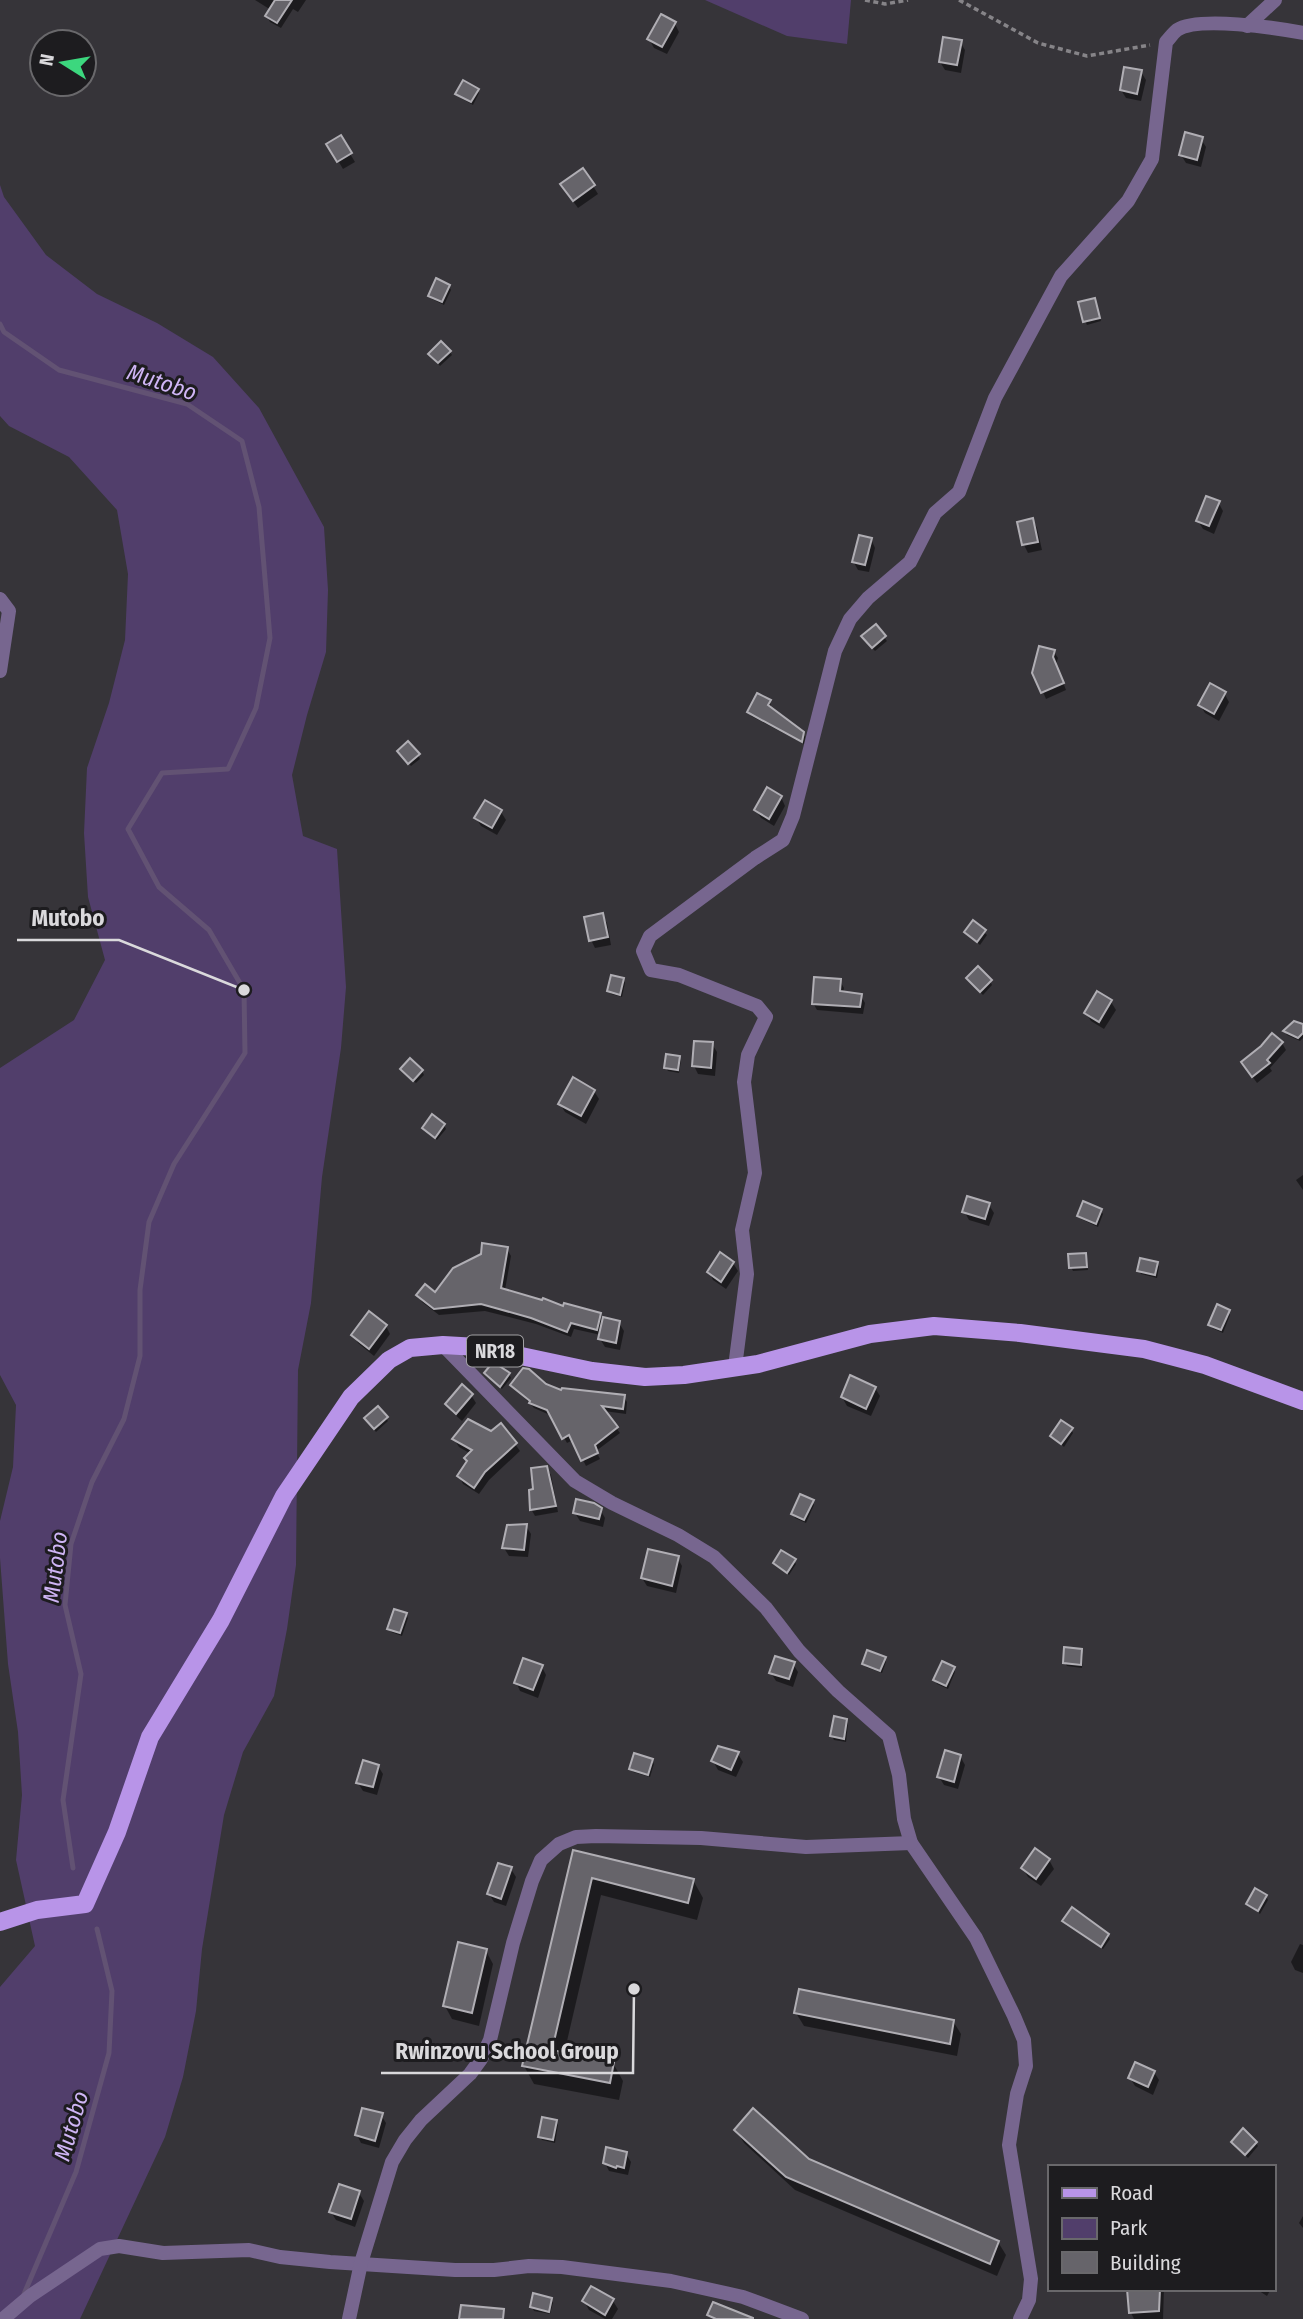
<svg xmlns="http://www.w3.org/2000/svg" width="1303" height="2319" font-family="'Fira Sans Condensed',sans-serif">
<rect width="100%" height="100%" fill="#363439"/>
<g fill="#513e6b">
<path d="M 705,0 L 851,0 L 847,44 L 787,36 Z"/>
<path d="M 0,185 L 4,197 L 46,255 L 97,294 L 157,323 L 213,357 L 259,408 L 324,527 L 328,590 L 326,652 L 307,715 L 292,775 L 303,836 L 337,849 L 346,987 L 341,1048 L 322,1177 L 311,1303 L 298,1370 L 296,1565 L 287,1629 L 274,1696 L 243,1752 L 224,1815 L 202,1949 L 196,2011 L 183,2077 L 165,2137 L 80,2319 L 0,2319 L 0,1987 L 35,1946 L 16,1860 L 22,1795 L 18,1732 L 8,1664 L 0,1558 L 0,1521 L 13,1467 L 16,1405 L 0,1375 L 0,1068 L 74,1020 L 105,960 L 88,897 L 84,833 L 87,768 L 109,703 L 125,640 L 128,574 L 117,510 L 69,457 L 9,426 L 0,416 Z"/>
</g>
<g fill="#0007">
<path d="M 255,0 L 306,0 L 298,12 L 293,9 L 281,28 L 270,22 L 267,16 L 271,10 Z"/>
<path d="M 675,24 L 679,32 L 667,54 L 654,48 L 649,39 Z"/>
<path d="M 960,42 L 965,50 L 961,73 L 945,70 L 940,62 Z"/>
<path d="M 1141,72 L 1146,80 L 1141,101 L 1126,98 L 1121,90 Z"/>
<path d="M 477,90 L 479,93 L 473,105 L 459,97 L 457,94 Z"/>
<path d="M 340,137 L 355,162 L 343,169 L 328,144 Z"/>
<path d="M 1201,139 L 1206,147 L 1201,167 L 1186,163 L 1181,155 Z"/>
<path d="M 593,186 L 598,194 L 578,208 L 567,193 Z"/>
<path d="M 449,286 L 451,290 L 444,305 L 432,299 L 430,296 Z"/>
<path d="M 1096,304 L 1101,321 L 1087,325 L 1085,321 Z"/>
<path d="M 450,352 L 452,355 L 440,366 L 432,357 Z"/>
<path d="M 1218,502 L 1223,511 L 1214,534 L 1203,529 L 1198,521 Z"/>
<path d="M 1033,520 L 1037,528 L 1042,550 L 1028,553 L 1024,545 L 1019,523 Z"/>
<path d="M 871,539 L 875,548 L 869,572 L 858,570 L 853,561 Z"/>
<path d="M 875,626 L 887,641 L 875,651 L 865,640 Z"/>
<path d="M 1054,652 L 1058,658 L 1056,664 L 1066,690 L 1046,699 L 1043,692 Z"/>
<path d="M 1224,693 L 1229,702 L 1219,721 L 1205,713 L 1200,705 Z"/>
<path d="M 769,701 L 771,705 L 770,708 L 803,734 L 805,737 L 804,744 L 751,716 L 749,712 Z"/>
<path d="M 401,755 L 418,755 L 420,759 L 411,766 Z"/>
<path d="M 781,797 L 785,806 L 774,826 L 761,818 L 756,810 Z"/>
<path d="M 501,812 L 506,820 L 497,835 L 481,826 L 476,818 Z"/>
<path d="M 602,915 L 607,923 L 611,945 L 595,948 L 591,940 Z"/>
<path d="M 973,922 L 987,935 L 980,945 L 966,933 Z"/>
<path d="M 623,979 L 625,983 L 622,997 L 611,994 L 609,991 Z"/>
<path d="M 840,981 L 844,988 L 843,993 L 861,996 L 865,1003 L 863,1014 L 817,1010 L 813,1003 Z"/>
<path d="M 990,981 L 992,985 L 983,995 L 970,982 Z"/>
<path d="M 1098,993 L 1111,1002 L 1116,1010 L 1104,1029 L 1091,1021 L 1086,1013 Z"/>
<path d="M 1303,1026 L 1303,1038 L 1300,1041 L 1287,1035 L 1285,1032 Z"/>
<path d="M 1282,1043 L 1286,1050 L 1270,1068 L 1272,1071 L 1257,1083 L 1247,1069 Z"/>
<path d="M 712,1044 L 717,1052 L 715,1076 L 698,1074 L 694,1066 Z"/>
<path d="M 679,1057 L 681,1061 L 679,1073 L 668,1071 L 666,1068 Z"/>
<path d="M 402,1070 L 422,1071 L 424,1075 L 416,1083 Z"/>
<path d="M 594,1091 L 599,1099 L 586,1124 L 565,1112 L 560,1104 Z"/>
<path d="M 444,1125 L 446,1129 L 437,1140 L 424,1128 Z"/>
<path d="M 1303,1175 L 1303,1190 L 1296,1180 Z"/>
<path d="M 989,1205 L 994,1213 L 989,1226 L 969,1220 L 964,1211 Z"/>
<path d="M 1101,1211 L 1103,1214 L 1098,1227 L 1081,1219 L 1079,1216 Z"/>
<path d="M 507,1249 L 511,1256 L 505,1290 L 564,1309 L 600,1315 L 602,1319 L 619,1323 L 624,1331 L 620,1350 L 605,1347 L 600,1339 L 601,1335 L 574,1329 L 571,1337 L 536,1324 L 485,1311 L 439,1315 L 422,1302 L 418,1295 L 435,1295 Z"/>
<path d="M 1085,1255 L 1088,1270 L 1073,1271 L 1071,1267 Z"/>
<path d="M 733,1263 L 738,1271 L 726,1289 L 713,1280 L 709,1272 Z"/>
<path d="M 1157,1263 L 1159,1267 L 1157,1278 L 1141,1274 L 1139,1271 Z"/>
<path d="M 1228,1312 L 1230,1315 L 1223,1333 L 1212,1328 L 1210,1324 Z"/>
<path d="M 386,1326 L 390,1334 L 374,1356 L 358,1343 L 353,1335 Z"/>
<path d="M 486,1374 L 509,1374 L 511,1378 L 502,1389 Z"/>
<path d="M 512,1385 L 545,1385 L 563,1393 L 624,1397 L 627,1402 L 626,1414 L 604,1411 L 620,1433 L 596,1451 L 600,1459 L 586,1466 L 573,1440 L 567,1443 L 552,1416 L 534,1408 Z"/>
<path d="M 875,1388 L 880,1396 L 871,1416 L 847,1406 L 842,1397 Z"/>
<path d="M 471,1395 L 476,1403 L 462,1421 L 452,1412 L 448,1404 Z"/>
<path d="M 386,1418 L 388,1421 L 376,1432 L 368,1422 Z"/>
<path d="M 1071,1429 L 1073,1433 L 1064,1447 L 1052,1436 Z"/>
<path d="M 454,1439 L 515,1444 L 520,1451 L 489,1480 L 479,1494 L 463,1484 L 459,1476 L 471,1454 L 459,1447 Z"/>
<path d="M 547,1469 L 551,1475 L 558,1512 L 535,1516 L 531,1509 L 535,1491 Z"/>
<path d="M 812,1502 L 814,1505 L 806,1523 L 795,1518 L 793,1514 Z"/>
<path d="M 600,1509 L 605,1518 L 603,1527 L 580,1521 L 575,1513 Z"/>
<path d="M 526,1526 L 531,1534 L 528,1557 L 509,1556 L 504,1548 Z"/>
<path d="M 677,1557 L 682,1566 L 676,1593 L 647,1586 L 642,1578 Z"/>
<path d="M 794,1561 L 796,1564 L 789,1575 L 775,1563 Z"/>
<path d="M 406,1614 L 408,1618 L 402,1636 L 391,1632 L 389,1629 Z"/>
<path d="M 1081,1650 L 1083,1654 L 1082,1668 L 1067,1666 L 1065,1663 Z"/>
<path d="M 884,1658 L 886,1662 L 882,1673 L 866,1667 L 864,1664 Z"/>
<path d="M 793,1664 L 798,1672 L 793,1687 L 776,1681 L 771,1673 Z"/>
<path d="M 542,1667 L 546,1675 L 538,1698 L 520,1691 L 516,1682 Z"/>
<path d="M 953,1668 L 955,1672 L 948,1689 L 937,1684 L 935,1680 Z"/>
<path d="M 846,1720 L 848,1724 L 846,1742 L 834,1740 L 832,1736 Z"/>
<path d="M 738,1754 L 743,1762 L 736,1777 L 718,1770 L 713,1761 Z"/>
<path d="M 960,1756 L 965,1765 L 958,1789 L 944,1785 L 939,1777 Z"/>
<path d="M 652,1761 L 654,1764 L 650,1777 L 633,1772 L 631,1769 Z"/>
<path d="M 378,1766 L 383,1774 L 377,1795 L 363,1791 L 358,1783 Z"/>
<path d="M 574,1852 L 693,1880 L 703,1898 L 697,1920 L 601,1895 L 564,2054 L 613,2063 L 623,2081 L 619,2100 L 534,2084 L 524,2066 Z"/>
<path d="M 1049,1860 L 1054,1869 L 1041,1886 L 1028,1877 L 1023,1869 Z"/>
<path d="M 511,1869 L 516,1877 L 506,1906 L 494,1902 L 489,1894 Z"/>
<path d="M 1266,1896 L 1268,1900 L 1260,1914 L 1248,1904 Z"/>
<path d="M 1064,1921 L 1108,1935 L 1110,1939 L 1103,1949 L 1066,1925 Z"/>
<path d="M 1300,1944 L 1303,1945 L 1303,1973 L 1295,1970 L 1291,1962 Z"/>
<path d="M 486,1951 L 493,1964 L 479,2026 L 452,2019 L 445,2006 Z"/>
<path d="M 796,2013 L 953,2021 L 961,2034 L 957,2056 L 804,2026 Z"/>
<path d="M 1154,2072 L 1159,2080 L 1153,2095 L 1135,2086 L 1130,2078 Z"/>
<path d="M 381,2115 L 386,2123 L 379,2148 L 361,2143 L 357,2135 Z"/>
<path d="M 556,2121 L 558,2125 L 555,2143 L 542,2140 L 540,2137 Z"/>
<path d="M 736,2130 L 998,2242 L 1006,2255 L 997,2276 L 795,2190 L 744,2143 Z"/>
<path d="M 1256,2143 L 1258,2146 L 1248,2158 L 1235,2145 Z"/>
<path d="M 626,2154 L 631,2162 L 628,2175 L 609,2171 L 605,2163 Z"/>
<path d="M 359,2193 L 364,2201 L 355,2227 L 336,2220 L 331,2212 Z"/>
<path d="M 1303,2216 L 1303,2228 L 1299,2223 Z"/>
<path d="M 1129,2289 L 1164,2289 L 1163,2319 L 1134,2319 L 1131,2313 Z"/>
<path d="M 1256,2289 L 1271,2289 L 1267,2296 Z"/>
<path d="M 551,2299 L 553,2303 L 550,2314 L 534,2311 L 532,2307 Z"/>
<path d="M 584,2301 L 613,2301 L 618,2309 L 612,2319 L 605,2319 L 589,2310 Z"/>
</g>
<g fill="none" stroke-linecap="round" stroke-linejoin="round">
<g stroke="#625273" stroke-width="5">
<path d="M 0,324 L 4,332 L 59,370 L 187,404 L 242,441 L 259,507 L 270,638 L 256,708 L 228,769 L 162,773 L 128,829 L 159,887 L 209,930 L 244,990 L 245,1053 L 174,1164 L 149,1222 L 140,1290 L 140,1356 L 124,1419 L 92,1482 L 71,1544 L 65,1605 L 81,1674 L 63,1800 L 73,1868"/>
<path d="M 24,2294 L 76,2172 L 109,2053 L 112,1991 L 97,1929"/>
</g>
</g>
<g fill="#66646a" stroke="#b0aeb4" stroke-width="2">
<path d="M 275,0 L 292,0 L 277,23 L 265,16 Z"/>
<path d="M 661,14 L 676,22 L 662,47 L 647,39 Z"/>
<path d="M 943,37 L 962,40 L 957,65 L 939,62 Z"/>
<path d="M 1124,67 L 1142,70 L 1137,94 L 1120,90 Z"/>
<path d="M 463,80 L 479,89 L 471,102 L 455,94 Z"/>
<path d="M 1185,132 L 1203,137 L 1197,160 L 1179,155 Z"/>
<path d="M 341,135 L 352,153 L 337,162 L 326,144 Z"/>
<path d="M 583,168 L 595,185 L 573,201 L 560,184 Z"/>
<path d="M 436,278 L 450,285 L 442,302 L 428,296 Z"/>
<path d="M 1095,298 L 1100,318 L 1083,322 L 1078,302 Z"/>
<path d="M 441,341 L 451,351 L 438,363 L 428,354 Z"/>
<path d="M 1206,496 L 1220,501 L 1209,526 L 1196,521 Z"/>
<path d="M 1033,518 L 1038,542 L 1022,545 L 1017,522 Z"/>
<path d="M 859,535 L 872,538 L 865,565 L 852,562 Z"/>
<path d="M 876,624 L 886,636 L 872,648 L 861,636 Z"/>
<path d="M 1039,646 L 1055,650 L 1053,657 L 1064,683 L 1041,693 L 1032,673 Z"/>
<path d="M 1210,683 L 1226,692 L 1214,714 L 1198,705 Z"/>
<path d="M 757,693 L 771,700 L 768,705 L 804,732 L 802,742 L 747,712 Z"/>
<path d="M 408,741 L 420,754 L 408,764 L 397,751 Z"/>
<path d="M 767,787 L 782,796 L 769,819 L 754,810 Z"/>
<path d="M 485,800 L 502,810 L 492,828 L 474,818 Z"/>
<path d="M 603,913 L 608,937 L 589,941 L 584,917 Z"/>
<path d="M 973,920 L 986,930 L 977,942 L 964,932 Z"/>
<path d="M 978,966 L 992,980 L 980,992 L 966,978 Z"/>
<path d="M 611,975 L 624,978 L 620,995 L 607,991 Z"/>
<path d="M 814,977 L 841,979 L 840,991 L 862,994 L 860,1007 L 812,1004 Z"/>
<path d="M 1097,991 L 1112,1000 L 1099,1022 L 1084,1013 Z"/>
<path d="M 1294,1021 L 1303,1024 L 1303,1033 L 1298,1038 L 1283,1031 Z"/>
<path d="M 1272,1033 L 1283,1042 L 1267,1060 L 1270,1063 L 1252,1077 L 1241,1062 L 1261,1046 Z"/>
<path d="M 694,1041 L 713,1042 L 711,1068 L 692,1066 Z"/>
<path d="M 666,1054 L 680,1056 L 678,1070 L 664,1068 Z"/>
<path d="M 410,1058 L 423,1070 L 413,1081 L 400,1069 Z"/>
<path d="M 573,1077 L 595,1090 L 581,1116 L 558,1104 Z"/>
<path d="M 432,1114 L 445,1124 L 435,1138 L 422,1128 Z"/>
<path d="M 967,1196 L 990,1203 L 985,1219 L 962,1212 Z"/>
<path d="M 1083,1201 L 1102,1209 L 1096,1224 L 1077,1216 Z"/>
<path d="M 482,1243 L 508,1247 L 501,1288 L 542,1300 L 543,1298 L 563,1306 L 564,1303 L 601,1313 L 597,1330 L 571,1323 L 567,1332 L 531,1318 L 481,1304 L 434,1309 L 416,1295 L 425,1284 L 435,1292 L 453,1268 L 481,1254 Z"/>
<path d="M 720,1252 L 734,1262 L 721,1282 L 707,1272 Z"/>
<path d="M 1086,1253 L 1087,1267 L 1069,1268 L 1068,1254 Z"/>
<path d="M 1140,1258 L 1158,1262 L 1155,1275 L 1137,1271 Z"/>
<path d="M 1217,1304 L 1230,1310 L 1221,1330 L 1208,1325 Z"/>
<path d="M 369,1311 L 387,1325 L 369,1349 L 351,1335 Z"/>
<path d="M 603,1317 L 620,1321 L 616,1343 L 598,1339 Z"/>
<path d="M 493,1362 L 510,1373 L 500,1387 L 484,1373 Z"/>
<path d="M 523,1368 L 529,1369 L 546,1384 L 561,1390 L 562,1388 L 625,1395 L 623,1409 L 602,1406 L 618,1427 L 595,1445 L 598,1453 L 581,1461 L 569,1435 L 562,1439 L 547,1410 L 529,1403 L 530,1401 L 510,1385 Z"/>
<path d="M 850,1375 L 876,1387 L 866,1409 L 841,1397 Z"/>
<path d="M 462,1384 L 473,1394 L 456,1414 L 445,1404 Z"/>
<path d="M 378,1406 L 388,1417 L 374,1429 L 364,1418 Z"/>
<path d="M 468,1419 L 491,1431 L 501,1423 L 517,1443 L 485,1472 L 474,1488 L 457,1476 L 467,1461 L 464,1458 L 472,1450 L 452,1439 Z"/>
<path d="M 1061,1420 L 1073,1428 L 1061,1444 L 1050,1436 Z"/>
<path d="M 547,1466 L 556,1506 L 530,1510 L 529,1490 L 533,1489 L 531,1468 Z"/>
<path d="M 800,1494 L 814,1500 L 804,1520 L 791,1514 Z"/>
<path d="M 576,1499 L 594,1503 L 602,1508 L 599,1519 L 573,1513 Z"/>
<path d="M 527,1524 L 524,1550 L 502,1548 L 507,1525 Z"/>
<path d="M 648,1549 L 679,1556 L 672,1586 L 641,1578 Z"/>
<path d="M 781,1550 L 796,1559 L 787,1573 L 773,1563 Z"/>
<path d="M 394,1609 L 407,1613 L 400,1633 L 387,1629 Z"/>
<path d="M 1064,1647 L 1082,1649 L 1081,1665 L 1063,1663 Z"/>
<path d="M 867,1650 L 886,1657 L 880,1671 L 862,1664 Z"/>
<path d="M 775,1656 L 795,1662 L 789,1679 L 769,1673 Z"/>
<path d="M 523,1658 L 543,1665 L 533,1690 L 514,1683 Z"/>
<path d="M 942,1661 L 955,1667 L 946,1686 L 933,1680 Z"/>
<path d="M 834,1716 L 847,1719 L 844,1739 L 830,1736 Z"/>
<path d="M 718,1746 L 739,1752 L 731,1770 L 711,1761 Z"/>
<path d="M 945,1750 L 961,1755 L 954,1782 L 937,1777 Z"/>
<path d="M 634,1753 L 653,1759 L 648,1775 L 629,1769 Z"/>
<path d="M 363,1760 L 379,1765 L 373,1787 L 356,1783 Z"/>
<path d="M 1035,1848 L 1050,1859 L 1036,1879 L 1021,1868 Z"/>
<path d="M 573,1850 L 694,1879 L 688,1903 L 592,1878 L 552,2050 L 614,2062 L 610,2083 L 522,2066 Z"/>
<path d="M 498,1863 L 512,1867 L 501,1899 L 487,1894 Z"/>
<path d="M 1255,1888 L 1267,1895 L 1258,1911 L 1246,1904 Z"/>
<path d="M 1072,1907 L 1109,1934 L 1101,1947 L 1062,1921 Z"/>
<path d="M 458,1942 L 487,1949 L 472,2013 L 443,2006 Z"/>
<path d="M 799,1989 L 954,2020 L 950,2044 L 794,2013 Z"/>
<path d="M 1135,2062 L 1155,2071 L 1148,2087 L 1128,2078 Z"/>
<path d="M 362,2108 L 383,2113 L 375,2141 L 355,2135 Z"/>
<path d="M 753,2108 L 809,2159 L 999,2241 L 990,2264 L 786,2177 L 734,2130 Z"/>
<path d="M 542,2117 L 557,2120 L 553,2140 L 538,2137 Z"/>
<path d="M 1243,2128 L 1257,2142 L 1245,2155 L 1231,2142 Z"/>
<path d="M 606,2147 L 627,2152 L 624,2168 L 617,2166 L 616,2168 L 603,2163 Z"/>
<path d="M 339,2184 L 360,2191 L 351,2219 L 329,2212 Z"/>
<path d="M 591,2286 L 614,2299 L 605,2315 L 582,2301 Z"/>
<path d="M 1127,2289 L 1160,2289 L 1159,2311 L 1129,2313 Z"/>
<path d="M 533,2293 L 552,2298 L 549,2312 L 530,2307 Z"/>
<path d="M 713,2302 L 753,2318 L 753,2319 L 716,2319 L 707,2315 Z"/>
<path d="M 461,2305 L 504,2309 L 503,2319 L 459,2319 Z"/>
</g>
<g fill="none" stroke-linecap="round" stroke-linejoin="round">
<g stroke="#868488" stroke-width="3.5" stroke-dasharray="5 3.5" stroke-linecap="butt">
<path d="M 865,0 L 885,4 L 908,0"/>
<path d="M 959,0 L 1038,43 L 1087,56 L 1150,45"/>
</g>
<g stroke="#77668f" stroke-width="14">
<path d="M 1247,26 L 1275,0"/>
<path d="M 0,599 L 9,611 L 0,671"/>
<path d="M 443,1345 L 575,1481 L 612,1503 L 678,1535 L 714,1557 L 766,1608 L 799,1651 L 838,1691 L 889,1736 L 899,1775 L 904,1819 L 911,1843 L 976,1938 L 1014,2016 L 1024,2040 L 1026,2066 L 1017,2094 L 1009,2145 L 1031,2279 L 1029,2300 L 1020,2319"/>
<path d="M 735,1367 L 747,1274 L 742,1230 L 755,1173 L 744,1082 L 748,1055 L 766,1017 L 757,1006 L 679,975 L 651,970 L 643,951 L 650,936 L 755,858 L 783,840 L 793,816 L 835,651 L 850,619 L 868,598 L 910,562 L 935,513 L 959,492 L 995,398 L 1061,276 L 1128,201 L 1152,159 L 1166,42 C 1169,39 1173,33 1177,30 C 1198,16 1277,28 1303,33"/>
<path d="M 3,2319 L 30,2296 L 100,2249 L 119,2246 L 163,2253 L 249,2250 L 280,2257 L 330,2262 L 455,2270 L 494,2270 L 529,2266 L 562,2267 L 671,2281 L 743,2297 L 802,2319"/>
<path d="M 349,2319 L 361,2263 L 392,2162 L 405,2140 L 421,2120 L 470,2074 L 481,2059 L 490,2040 L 513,1943 L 532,1881 L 541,1860 L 559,1844 L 576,1837 L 596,1836 L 701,1838 L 806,1847 L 911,1843"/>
</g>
<path stroke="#b894e8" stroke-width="18" d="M 0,1922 L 37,1910 L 85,1904 L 117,1832 L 150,1737 L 221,1620 L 284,1496 L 351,1397 L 389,1360 L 410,1348 L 443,1345 L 478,1347 L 592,1371 L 645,1377 L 684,1375 L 758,1364 L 870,1334 L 934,1326 L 1020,1333 L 1144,1349 L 1205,1365 L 1303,1401"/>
</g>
<g text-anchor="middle" stroke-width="6" stroke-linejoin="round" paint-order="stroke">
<rect fill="#1d1c1f" stroke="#a1a0a3" stroke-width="2" x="467" y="1335.5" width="56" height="31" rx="5"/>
<g font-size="19" font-weight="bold" fill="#dad9dc">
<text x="495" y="1358">NR18</text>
</g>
<g font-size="23" font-style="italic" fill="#cfb5f5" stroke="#1d1c1f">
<text transform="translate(162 382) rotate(18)" y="8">Mutobo</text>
<text transform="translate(55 1567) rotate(-83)" y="8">Mutobo</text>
<text transform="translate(71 2126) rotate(-74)" y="8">Mutobo</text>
</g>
</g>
<path fill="none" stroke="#dad9dc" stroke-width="2.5" d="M244 990L119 940H17M634 1989L633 2073H381"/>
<g fill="#dad9dc" stroke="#1d1c1f" stroke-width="2.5">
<circle cx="244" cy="990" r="7"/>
<circle cx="634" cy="1989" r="7"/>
</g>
<g font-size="23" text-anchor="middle" font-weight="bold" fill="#dad9dc" stroke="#1d1c1f" stroke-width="6" stroke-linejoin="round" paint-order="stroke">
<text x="68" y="926">Mutobo</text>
<text x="507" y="2059">Rwinzovu School Group</text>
</g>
<rect x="1048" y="2165" width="228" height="126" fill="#1d1c1f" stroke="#69686b" stroke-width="2"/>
<rect x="1062" y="2188" width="35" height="10" fill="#b894e8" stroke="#69686b" stroke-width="2"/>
<text x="1110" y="2200" font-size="21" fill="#dad9dc">Road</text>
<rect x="1062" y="2218" width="35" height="21" fill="#513e6b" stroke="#69686b" stroke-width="2"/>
<text x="1110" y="2235" font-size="21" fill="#dad9dc">Park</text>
<rect x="1062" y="2252" width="35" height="21" fill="#66646a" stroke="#69686b" stroke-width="2"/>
<text x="1110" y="2270" font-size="21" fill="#dad9dc">Building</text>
<g transform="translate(63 63) rotate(281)"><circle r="33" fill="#1d1c1f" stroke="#69686b" stroke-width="2"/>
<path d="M0-5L12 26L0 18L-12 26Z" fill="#3cd77e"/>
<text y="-10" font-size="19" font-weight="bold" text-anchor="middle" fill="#dad9dc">N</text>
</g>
</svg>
